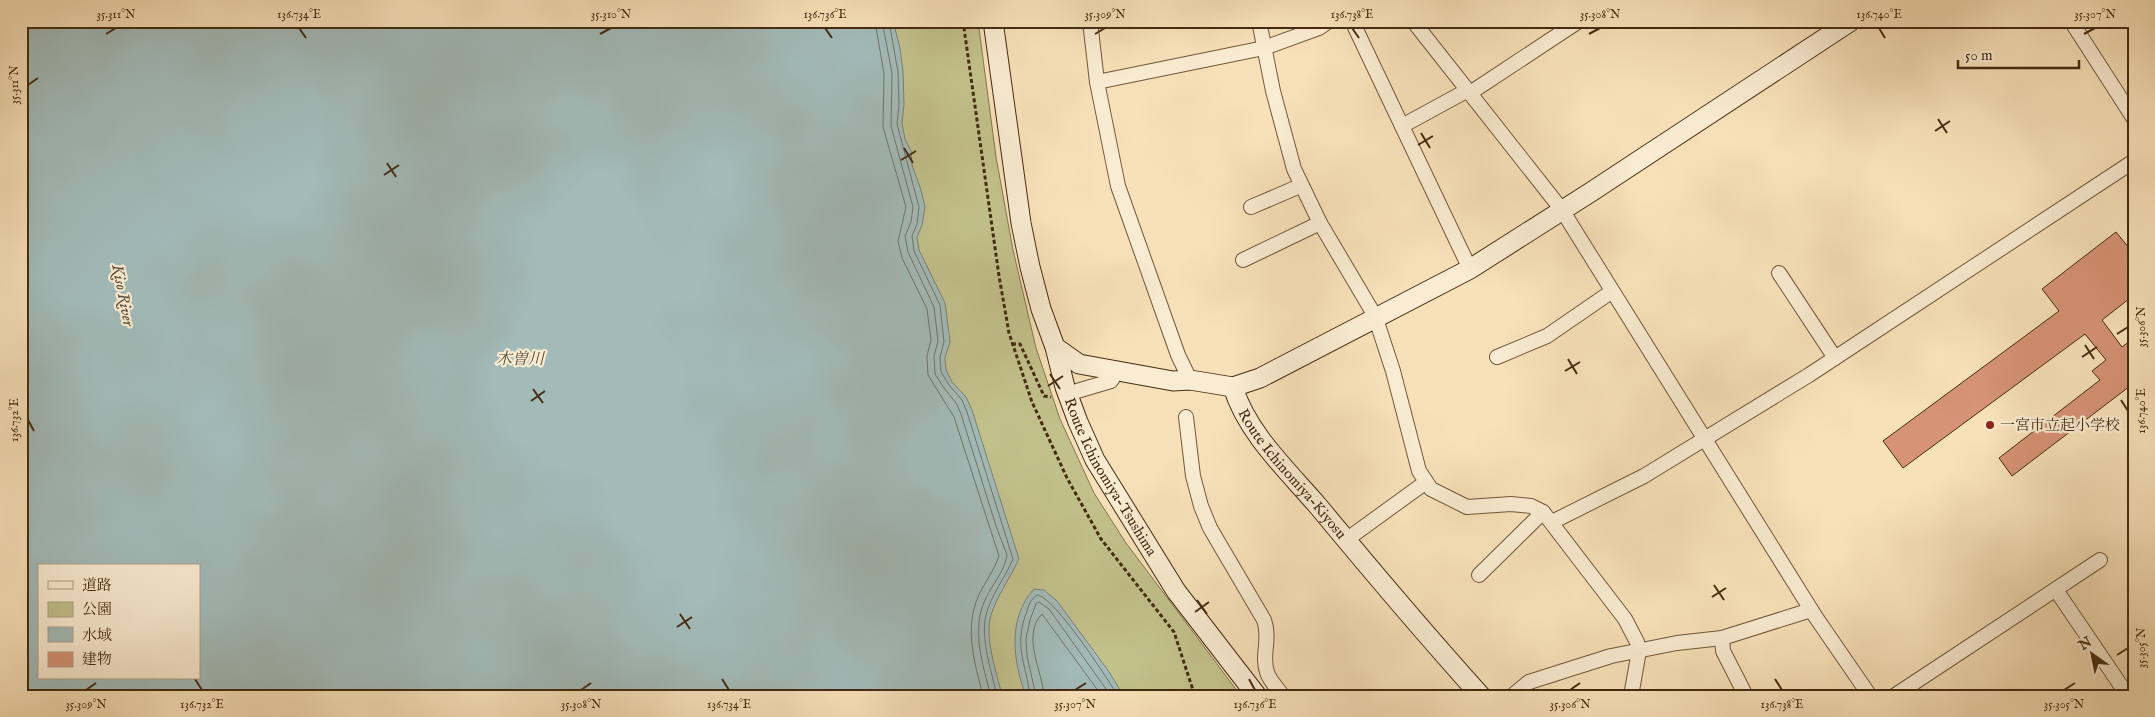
<svg xmlns="http://www.w3.org/2000/svg" width="2155" height="717" font-family="'IM FELL English','Noto Serif JP',serif">
<rect width="100%" height="100%" fill="#f8e1b9"/>
<filter id="stains"><feTurbulence type="fractalNoise" baseFrequency=".004" numOctaves="4"/><feColorMatrix values="0 0 0 0 .2 0 0 0 0 .09 0 0 0 0 .02 0 0 0 .5 -.17"/></filter>
<radialGradient id="worn" r=".72"><stop offset=".6" stop-color="#630" stop-opacity="0"/><stop offset="1" stop-color="#630" stop-opacity=".3"/></radialGradient>
<path fill="#c2c18c" stroke="#84764e" d="M 873,21 L 978,21 L 996,157 L 1013,250 L 1036,348 L 1060,419 L 1094,493 L 1126,543 L 1241,696 L 989,696 L 926,313 Z"/>
<g fill="#a2bbb9" stroke="#7d8176" fill-rule="evenodd">
<path d="M 21,21 L 893,21 L 900,48 L 903,72 L 904,105 L 902,123 L 905,139 L 911,151 L 912,165 L 921,190 L 925,207 L 922,225 L 917,237 L 919,250 L 945,303 L 950,342 L 945,358 L 946,370 L 952,382 L 966,397 L 972,410 L 1019,559 C 1010,578 997,596 991,615 C 984,638 997,673 1002,696 L 21,696 ZM 39,566 L 199,566 L 199,678 L 39,678 Z"/>
<path d="M 1034,589 L 1044,590 L 1057,601 L 1107,669 L 1124,696 L 1026,696 C 1013,662 1007,618 1034,589 Z"/>
</g>
<g fill="none" stroke-linecap="round" stroke-linejoin="round">
<g stroke="#747365" stroke-width="1">
<path d="M 875,21 L 884,74 L 883,127 L 906,207 L 898,241 L 902,258 L 927,309 L 931,340 L 927,356 L 928,375 L 954,417 L 999,556 C 994,571 984,583 978,597 C 964,629 975,664 983,696"/>
<path d="M 882,21 L 892,73 L 891,126 L 913,207 L 911,222 L 905,236 L 908,252 L 934,307 L 938,341 L 934,356 L 935,374 L 944,388 L 956,403 L 961,414 L 996,526 L 1007,555 C 1005,571 991,586 985,600 C 971,630 983,666 991,696"/>
<path d="M 889,21 L 898,72 L 899,105 L 897,124 L 919,207 L 917,224 L 912,236 L 914,251 L 940,305 L 944,342 L 940,357 L 941,372 L 949,385 L 962,400 L 967,412 L 1013,559 C 1005,578 991,595 986,615 C 980,638 992,673 997,696"/>
<path d="M 1030,696 C 1026,662 1013,647 1027,611 C 1029,604 1031,599 1037,595 C 1054,596 1107,678 1118,696"/>
<path d="M 1036,696 L 1027,656 L 1026,638 L 1030,620 L 1036,604 L 1039,602 L 1049,609 L 1111,696"/>
<path d="M 1044,696 C 1043,673 1021,635 1042,614 L 1102,696"/>
</g>
</g>
<path fill="#d79376" stroke="#452b11" d="M 2116,232 L 2134,254 L 2134,295 L 2102,320 L 2122,347 L 2134,338 L 2134,383 L 2012,476 L 1999,458 L 2100,380 L 2092,371 L 2106,360 L 2085,334 L 1903,468 L 1883,441 L 2059,311 L 2042,289 Z"/>
<g fill="none" stroke-linecap="round" stroke-linejoin="round">
<defs>
<g id="street">
<path d="M 1090,21 L 1097,82 L 1118,186 L 1178,355 L 1190,380"/>
<path d="M 1259,21 L 1273,91 L 1294,169 L 1320,223 L 1375,316 L 1393,371 L 1419,471 L 1431,489 L 1467,507 L 1511,504 L 1531,506 L 1543,512 L 1625,619 L 1637,642 L 1639,651 L 1631,696"/>
<path d="M 1352,21 L 1470,269"/>
<path d="M 1413,21 L 1562,210 L 1815,616 L 1870,696"/>
<path d="M 2071,21 L 2134,119"/>
<path d="M 1097,82 L 1264,48 L 1319,28 L 1329,21"/>
<path d="M 1470,93 L 1579,21"/>
<path d="M 1402,126 L 1468,90"/>
<path d="M 1251,207 L 1300,186"/>
<path d="M 1243,260 L 1320,223"/>
<path d="M 1779,273 L 1835,358"/>
<path d="M 1497,357 L 1547,336 L 1611,292"/>
<path d="M 1077,391 L 1111,381 L 1117,371"/>
<path d="M 1186,417 L 1193,476 L 1201,506 L 1210,528 L 1264,620 C 1271,640 1261,655 1267,672 C 1269,680 1278,689 1283,696"/>
<path d="M 1552,522 L 1644,476 L 1809,375 L 2134,161"/>
<path d="M 1346,540 L 1426,482"/>
<path d="M 1479,575 L 1543,512"/>
<path d="M 2056,590 L 2128,696"/>
<path d="M 1722,638 L 1723,651 L 1746,696"/>
<path d="M 1512,696 L 1529,682 L 1611,656 L 1677,643 L 1722,638 L 1811,610"/>
<path d="M 1894,696 L 2100,560"/>
</g>
<g id="secondary">
<path id="s1" d="M 993,21 L 1021,223 L 1030,267 L 1041,309 L 1055,347 L 1065,387 L 1078,422 L 1095,460 L 1176,591 L 1257,696"/>
<path d="M 1055,347 L 1079,364 L 1173,381 L 1190,380 L 1233,387 L 1260,378 L 1470,269 L 1591,192 L 1851,21"/>
<path id="s2" d="M 1233,387 C 1247,433 1287,470 1318,506 C 1371,570 1425,634 1481,696"/>
</g>
</defs>
<use href="#street" stroke="#72583b" stroke-width="16"/>
<use href="#secondary" stroke="#452b11" stroke-width="21"/>
<g stroke="#452b11" stroke-width="3" stroke-dasharray="4 2.5" stroke-linecap="butt">
<path d="M 963,21 L 999,276 L 1009,333 L 1032,402 L 1067,478 L 1101,539 L 1174,632 L 1193,690 L 1197,696"/>
<path d="M 1012,344 L 1020,344 L 1044,396 L 1051,397"/>
</g>
<use href="#street" stroke="#faecd2" stroke-width="14"/>
<use href="#secondary" stroke="#faecd2" stroke-width="19"/>
</g>
<path fill="none" stroke="#452b11" stroke-width="2" d="M 299,28 L 306,38M 825,28 L 832,38M 1352,28 L 1359,38M 1879,28 L 1885,38M 106,34 L 116,28M 600,34 L 611,28M 1095,34 L 1105,28M 1589,34 L 1600,28M 2084,34 L 2095,28M 28,85 L 38,78M 1938,119 L 1947,133M 1935,131 L 1950,121M 1421,133 L 1430,148M 1418,145 L 1433,136M 904,148 L 913,163M 901,160 L 916,151M 387,163 L 396,177M 384,175 L 399,165M 2117,334 L 2128,327M 2085,345 L 2094,359M 2082,357 L 2097,347M 1568,359 L 1577,374M 1565,371 L 1580,362M 1050,374 L 1060,389M 1048,386 L 1063,376M 533,389 L 543,403M 2121,400 L 2128,411M 531,401 L 545,391M 28,420 L 34,431M 1714,585 L 1724,600M 1712,597 L 1726,588M 1197,600 L 1207,614M 1195,612 L 1209,602M 680,614 L 690,629M 677,627 L 692,617M 2117,655 L 2128,648M 195,679 L 202,690M 722,679 L 729,690M 1249,679 L 1255,690M 1775,679 L 1782,690M 86,690 L 96,683M 581,690 L 591,683M 1075,690 L 1086,683M 1570,690 L 1580,683M 2064,690 L 2075,683"/>
<circle fill="#8f2418" stroke="#faecd2" stroke-width="2" cx="1990" cy="425" r="5"/>
<g text-anchor="middle" stroke-width="4.5" stroke-linejoin="round" paint-order="stroke">
<g font-size="15" fill="#452b11" stroke="#faecd2" text-anchor="start">
<text x="2000" y="430">一宮市立起小学校</text>
</g>
<g font-size="15" fill="#452b11" stroke="#faecd2">
<text dy="5" stroke="none"><textPath href="#s2" startOffset="106">Route Ichinomiya-Kiyosu</textPath></text>
<text dy="5" stroke="none"><textPath href="#s1" startOffset="475">Route Ichinomiya-Tsushima</textPath></text>
</g>
<g font-size="16" font-style="italic" fill="#5c4f3b" stroke="#faecd2">
<text transform="translate(124 295) rotate(79)" y="6">Kiso River</text>
<text x="520" y="364">木曽川</text>
</g>
</g>
<rect width="2155" height="717" fill="none" stroke="#f8e1b9" stroke-width="55"/>
<rect x="38" y="564" width="162" height="115" fill="#faecd2" stroke="#b29f85"/>
<rect x="48" y="581" width="25" height="8" fill="#faecd2" stroke="#b29f85"/>
<text x="82" y="590" font-size="15" fill="#452b11">道路</text>
<rect x="48" y="602" width="25" height="15" fill="#c2c18c" stroke="#b29f85"/>
<text x="82" y="614" font-size="15" fill="#452b11">公園</text>
<rect x="48" y="627" width="25" height="15" fill="#a2bbb9" stroke="#b29f85"/>
<text x="82" y="640" font-size="15" fill="#452b11">水域</text>
<rect x="48" y="652" width="25" height="15" fill="#d79376" stroke="#b29f85"/>
<text x="82" y="664" font-size="15" fill="#452b11">建物</text>
<g transform="translate(2092 654) rotate(327)" stroke="#faecd2" stroke-width="4" paint-order="stroke">
<path d="M0-4L9 19L0 12L-9 19Z" fill="#452b11"/>
<text y="-8" font-size="14" font-weight="bold" text-anchor="middle" fill="#452b11">N</text>
</g>
<path d="M1958 60v8h121v-8" fill="none" stroke="#452b11" stroke-width="2.5"/>
<text x="1965" y="60" font-size="15" fill="#452b11" stroke="#faecd2" stroke-width="4" paint-order="stroke">50 m</text>
<rect x="28" y="28" width="2100" height="662" fill="none" stroke="#452b11" stroke-width="2"/>
<g font-size="12" text-anchor="middle" fill="#452b11">
<text x="116" y="18">35.311°N</text>
<text x="299" y="18">136.734°E</text>
<text x="611" y="18">35.310°N</text>
<text x="825" y="18">136.736°E</text>
<text x="1105" y="18">35.309°N</text>
<text x="1352" y="18">136.738°E</text>
<text x="1600" y="18">35.308°N</text>
<text x="1879" y="18">136.740°E</text>
<text x="2095" y="18">35.307°N</text>
<text transform="translate(14 85) rotate(-90)" y="4">35.311°N</text>
<text transform="translate(2141 327) rotate(-90)" y="4">35.306°N</text>
<text transform="translate(2141 411) rotate(-90)" y="4">136.740°E</text>
<text transform="translate(14 420) rotate(-90)" y="4">136.732°E</text>
<text transform="translate(2141 648) rotate(-90)" y="4">35.305°N</text>
<text x="86" y="708">35.309°N</text>
<text x="202" y="708">136.732°E</text>
<text x="581" y="708">35.308°N</text>
<text x="729" y="708">136.734°E</text>
<text x="1075" y="708">35.307°N</text>
<text x="1255" y="708">136.736°E</text>
<text x="1570" y="708">35.306°N</text>
<text x="1782" y="708">136.738°E</text>
<text x="2064" y="708">35.305°N</text>
</g>
<rect width="100%" height="100%" filter="url(#stains)"/>
<rect width="100%" height="100%" fill="url(#worn)"/>
</svg>
